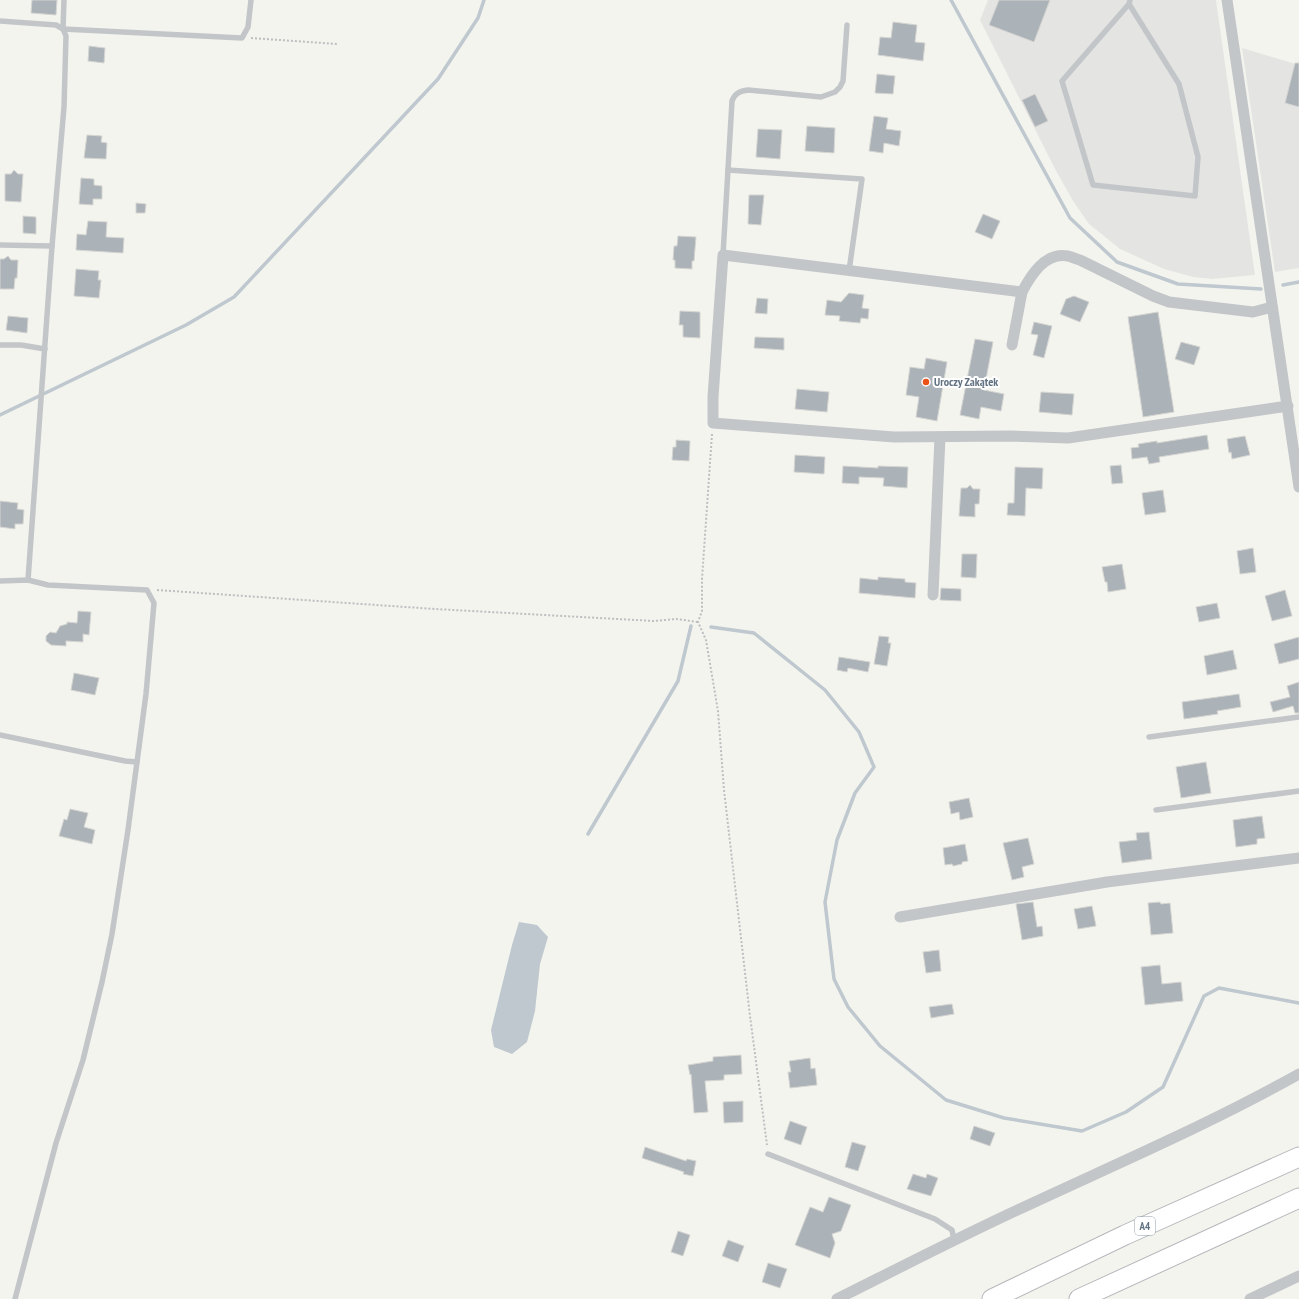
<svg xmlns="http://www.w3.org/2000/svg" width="1299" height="1299" font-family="'PT Sans Narrow',sans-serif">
<rect width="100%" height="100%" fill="#f4f4ef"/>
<g fill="#e4e5e3">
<path d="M 988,0 L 1216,0 L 1255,275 L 1212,279 L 1193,277 L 1164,269 L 1120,249 L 1089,224 L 1073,201 L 1055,169 L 980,20 Z"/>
<path d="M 1242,48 L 1299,65 L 1299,268 L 1275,272 Z"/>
</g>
<path fill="#bec8ce" d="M 519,922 L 537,925 L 548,937 L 540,964 L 535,1011 L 527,1042 L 512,1054 L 494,1047 L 491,1030 L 512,945 Z"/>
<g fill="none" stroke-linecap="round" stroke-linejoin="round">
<g stroke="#bec8ce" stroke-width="3.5">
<path d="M 951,0 L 1070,218 L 1117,262 L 1178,284 L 1261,289"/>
<path d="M 1283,285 L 1299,282"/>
<path d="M 0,415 L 186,325 L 234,297 L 438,79 L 478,18 L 484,0"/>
<path d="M 711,627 L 754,633 L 825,690 L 859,732 L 874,767 L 855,793 L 837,840 L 825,902 L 834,979 L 848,1007 L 880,1046 L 946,1100 L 1004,1118 L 1082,1131 L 1126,1112 L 1163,1087 L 1204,996 L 1219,988 L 1299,1003"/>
<path d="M 588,834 L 678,681 L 691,626"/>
</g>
</g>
<g fill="#abb2b8" stroke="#d5d5d2">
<path d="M 32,0 L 57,0 L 56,15 L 31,13 Z"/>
<path d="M 999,0 L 1050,0 L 1034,42 L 989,25 Z"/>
<path d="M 893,22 L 917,25 L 915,42 L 925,43 L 923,61 L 878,55 L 880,37 L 891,38 Z"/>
<path d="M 89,46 L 105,48 L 104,63 L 88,61 Z"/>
<path d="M 1295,63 L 1299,63 L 1299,107 L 1285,103 Z"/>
<path d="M 877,74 L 895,76 L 893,94 L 875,93 Z"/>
<path d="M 1035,94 L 1048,121 L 1035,127 L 1022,100 Z"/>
<path d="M 874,116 L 888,118 L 886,129 L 901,131 L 899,146 L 884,143 L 883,153 L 869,151 Z"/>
<path d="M 807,126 L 835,128 L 834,153 L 805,151 Z"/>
<path d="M 758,129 L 782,130 L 780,159 L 756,157 Z"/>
<path d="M 87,135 L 102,136 L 101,142 L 107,143 L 106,159 L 84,158 Z"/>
<path d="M 14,170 L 18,174 L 23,174 L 21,202 L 5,201 L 5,174 L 11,174 Z"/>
<path d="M 81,178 L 94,179 L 94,185 L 102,186 L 102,199 L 93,199 L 93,205 L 79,204 Z"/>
<path d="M 749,195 L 764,195 L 761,225 L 748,224 Z"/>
<path d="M 136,203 L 146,204 L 145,213 L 136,213 Z"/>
<path d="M 983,214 L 1000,221 L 992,239 L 975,232 Z"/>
<path d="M 23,216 L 36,217 L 36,234 L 23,233 Z"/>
<path d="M 88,221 L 107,222 L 106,237 L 124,238 L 123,253 L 76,250 L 77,234 L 86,235 Z"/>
<path d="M 678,236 L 696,237 L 694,261 L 692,261 L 692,269 L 675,268 L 675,260 L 673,260 L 674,246 L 677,246 Z"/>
<path d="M 8,256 L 11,260 L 18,260 L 17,278 L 15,278 L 14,289 L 0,289 L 0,259 L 4,259 Z"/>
<path d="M 76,269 L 99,271 L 98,280 L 101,280 L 99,298 L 74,296 Z"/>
<path d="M 849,293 L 864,295 L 862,308 L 869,309 L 868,319 L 861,318 L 860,323 L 839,321 L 840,316 L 825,315 L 827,300 L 841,302 Z"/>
<path d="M 1074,296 L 1089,302 L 1080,322 L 1060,314 L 1066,299 Z"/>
<path d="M 757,298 L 768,299 L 767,314 L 755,313 Z"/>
<path d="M 680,311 L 700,312 L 700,338 L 683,337 L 683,325 L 679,325 Z"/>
<path d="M 1158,312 L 1174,412 L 1143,417 L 1128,317 Z"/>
<path d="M 8,316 L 28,318 L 27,333 L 6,330 Z"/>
<path d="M 1034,322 L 1052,326 L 1044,358 L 1033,355 L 1038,335 L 1031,334 Z"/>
<path d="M 755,337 L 784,338 L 784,350 L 754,348 Z"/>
<path d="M 975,339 L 993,342 L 984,390 L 1004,394 L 1001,411 L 981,407 L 979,419 L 960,415 Z"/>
<path d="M 1181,342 L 1200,347 L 1194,365 L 1175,359 Z"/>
<path d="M 926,358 L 947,362 L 937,421 L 916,417 L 919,397 L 906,395 L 910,367 L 924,369 Z"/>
<path d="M 797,389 L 829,392 L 827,412 L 795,409 Z"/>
<path d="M 1041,392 L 1074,394 L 1072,415 L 1039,412 Z"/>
<path d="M 1207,435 L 1209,449 L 1159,457 L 1160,462 L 1149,464 L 1147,457 L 1132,459 L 1131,448 L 1139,447 L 1138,444 L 1157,441 L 1157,443 Z"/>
<path d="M 1245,436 L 1250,455 L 1232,459 L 1231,452 L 1229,453 L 1227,439 Z"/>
<path d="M 676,440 L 690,441 L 689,461 L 672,460 L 673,447 L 676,447 Z"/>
<path d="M 795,455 L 825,457 L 824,474 L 794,472 Z"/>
<path d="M 1121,465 L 1123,483 L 1112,484 L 1110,466 Z"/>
<path d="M 843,466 L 878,468 L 878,466 L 908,467 L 907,488 L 883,486 L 884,478 L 859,477 L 859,484 L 842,483 Z"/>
<path d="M 1015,467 L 1043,468 L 1042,489 L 1026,488 L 1025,516 L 1007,515 L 1008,503 L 1014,503 Z"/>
<path d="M 970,485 L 973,489 L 980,489 L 979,504 L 975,504 L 975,517 L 959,516 L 961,488 L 967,488 Z"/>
<path d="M 1163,490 L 1166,512 L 1145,515 L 1142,493 Z"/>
<path d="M 0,501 L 18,503 L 17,509 L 24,510 L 23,524 L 15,524 L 15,529 L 0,527 Z"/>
<path d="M 1253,548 L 1256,572 L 1240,574 L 1237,551 Z"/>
<path d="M 962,554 L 977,554 L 976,578 L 961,577 Z"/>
<path d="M 1122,564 L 1126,589 L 1108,592 L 1107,582 L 1105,582 L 1102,567 Z"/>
<path d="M 878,577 L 905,579 L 905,582 L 916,583 L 915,598 L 859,593 L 860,578 L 878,580 Z"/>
<path d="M 941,588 L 961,589 L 961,601 L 940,600 Z"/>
<path d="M 1285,590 L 1292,616 L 1272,621 L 1265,596 Z"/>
<path d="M 1217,603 L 1220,618 L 1199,622 L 1196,607 Z"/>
<path d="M 78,611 L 91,612 L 89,635 L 83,634 L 83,642 L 66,641 L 66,646 L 51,645 L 46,641 L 46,636 L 50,632 L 56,633 L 60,626 L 67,624 L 67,622 L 77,623 Z"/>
<path d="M 879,636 L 889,637 L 888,643 L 891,643 L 887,666 L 874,664 Z"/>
<path d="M 1299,637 L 1299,659 L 1279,664 L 1274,644 Z"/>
<path d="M 1233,650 L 1237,669 L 1207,675 L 1204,656 Z"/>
<path d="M 839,657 L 870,662 L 868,672 L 848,668 L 847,672 L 837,670 Z"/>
<path d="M 74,673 L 99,678 L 95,695 L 71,690 Z"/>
<path d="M 1299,682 L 1299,713 L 1295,713 L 1293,706 L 1273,712 L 1270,702 L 1290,697 L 1287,686 Z"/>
<path d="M 1239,694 L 1241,707 L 1217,711 L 1218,714 L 1184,719 L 1182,702 Z"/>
<path d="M 1206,762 L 1211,793 L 1181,798 L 1176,767 Z"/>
<path d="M 969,798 L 973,817 L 960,820 L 959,812 L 951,814 L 949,802 Z"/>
<path d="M 70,809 L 88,813 L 84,827 L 95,830 L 92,844 L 59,836 L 64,819 L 67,820 Z"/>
<path d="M 1262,816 L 1265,838 L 1257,839 L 1257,844 L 1236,847 L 1233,820 Z"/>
<path d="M 1149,832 L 1152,859 L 1122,863 L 1119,842 L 1137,840 L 1136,833 Z"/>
<path d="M 1028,838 L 1034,864 L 1022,867 L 1024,877 L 1012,880 L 1003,843 Z"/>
<path d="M 965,844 L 968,861 L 962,862 L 962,864 L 953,866 L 952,864 L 945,865 L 943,848 Z"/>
<path d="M 1033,902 L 1037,927 L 1042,926 L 1043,936 L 1022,940 L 1016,904 Z"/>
<path d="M 1160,902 L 1161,904 L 1170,903 L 1173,933 L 1151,935 L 1148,903 Z"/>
<path d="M 1092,906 L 1096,926 L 1078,929 L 1074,909 Z"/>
<path d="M 939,950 L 941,971 L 926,973 L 923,952 Z"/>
<path d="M 1160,965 L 1162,984 L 1181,982 L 1183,1001 L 1145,1005 L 1141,967 Z"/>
<path d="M 952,1004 L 954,1014 L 931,1018 L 929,1007 Z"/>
<path d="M 741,1055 L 742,1074 L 724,1075 L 724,1080 L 705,1081 L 708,1112 L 694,1113 L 691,1074 L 690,1075 L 688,1065 L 713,1061 L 713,1057 Z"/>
<path d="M 810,1058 L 811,1069 L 815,1068 L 817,1085 L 790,1088 L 788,1072 L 791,1072 L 789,1061 Z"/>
<path d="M 743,1101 L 743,1122 L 724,1123 L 723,1102 Z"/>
<path d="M 790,1121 L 807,1127 L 801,1145 L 784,1139 Z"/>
<path d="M 974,1126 L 995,1133 L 990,1146 L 970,1139 Z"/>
<path d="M 852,1142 L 866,1146 L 858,1171 L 845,1167 Z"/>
<path d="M 645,1147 L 686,1161 L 687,1159 L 696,1161 L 693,1176 L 683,1174 L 684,1172 L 642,1158 Z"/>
<path d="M 913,1174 L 926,1178 L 927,1174 L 938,1178 L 931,1196 L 907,1189 Z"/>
<path d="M 829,1197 L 851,1205 L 841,1231 L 832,1234 L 835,1243 L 830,1258 L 795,1245 L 810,1207 L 823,1212 Z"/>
<path d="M 678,1231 L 690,1235 L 683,1256 L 671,1252 Z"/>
<path d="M 728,1240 L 744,1246 L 738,1262 L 722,1256 Z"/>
<path d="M 768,1263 L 787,1269 L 780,1288 L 762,1282 Z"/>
</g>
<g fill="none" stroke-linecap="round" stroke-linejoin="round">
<defs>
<g id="highway">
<path d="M 992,1299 L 1125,1235 L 1299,1157"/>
<path d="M 1079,1299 L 1299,1198"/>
</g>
</defs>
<use href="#highway" stroke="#b5b8bb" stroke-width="21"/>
<g stroke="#bcbec0" stroke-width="2" stroke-dasharray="2 2" stroke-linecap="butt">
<path d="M 251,38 L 337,44"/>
<path d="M 712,434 L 702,579 L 702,611 L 698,622 L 706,640 L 718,711 L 724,790 L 750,1016 L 767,1145"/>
<path d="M 157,590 L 435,609 L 654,621 L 676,619 L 698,622"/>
</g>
<g stroke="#c3c6c9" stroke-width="5.5">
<path d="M 1129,4 L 1179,84 L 1198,157 L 1195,196 L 1093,185 L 1062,81 L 1129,4 L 1130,0"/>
<path d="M 0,21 L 56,25 L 63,29 L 66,36 L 64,107 L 52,246 L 28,580"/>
<path d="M 63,29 L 242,38 L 248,27 L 251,0"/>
<path d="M 63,29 L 64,0"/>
<path d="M 728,170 L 862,179 L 849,271"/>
<path d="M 0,245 L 52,246"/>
<path d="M 723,255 L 732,101 C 735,93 740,91 748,90 L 821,97 L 835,92 L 840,87 L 843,81 L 847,25"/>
<path d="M 0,345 L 21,345 L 45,349"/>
<path d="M 0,581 L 28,580 L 48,585 L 147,590 L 154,603 L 146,694 L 128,830 L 112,934 L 102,982 L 83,1060 L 56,1143 L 15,1299"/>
<path d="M 0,735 L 125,761 L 137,762"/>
<path d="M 1149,737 L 1299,717"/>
<path d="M 1156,810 L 1299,791"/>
<path d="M 768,1154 L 935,1219 L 952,1230 L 954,1240"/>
</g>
<g stroke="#c3c6c9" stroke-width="11">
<path d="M 1227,0 L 1299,487"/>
<path d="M 1272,307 L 1253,312 L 1169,302 L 1153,296 L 1080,260 C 1076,259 1072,257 1068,256 C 1045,252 1031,275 1022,292 L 723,255 L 713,397 L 713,423 L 894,437 L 1012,436 L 1068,438 L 1288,406"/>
<path d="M 1012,345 L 1022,292"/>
<path d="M 933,595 L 940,437"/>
<path d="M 900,917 L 1107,882 L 1299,858"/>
<path d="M 837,1299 C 899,1268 961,1236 1024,1207 C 1116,1164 1210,1124 1299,1074"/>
<path d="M 1250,1299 L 1299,1276"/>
</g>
<use href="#highway" stroke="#fff" stroke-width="19"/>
</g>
<circle fill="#eb5218" stroke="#fff" stroke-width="1.5" cx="926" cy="382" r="4"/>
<g text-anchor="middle" stroke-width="4" stroke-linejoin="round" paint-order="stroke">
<rect fill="#fff" stroke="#909ca8" stroke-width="1" x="1135" y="1217" width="20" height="18" rx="3"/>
<g font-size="11" font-weight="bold" fill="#617282">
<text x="1145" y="1230">A4</text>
</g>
<g font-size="12" font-weight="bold" fill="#617282" stroke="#fff" text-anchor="start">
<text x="934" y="386">Uroczy Zakątek</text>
</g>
</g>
</svg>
